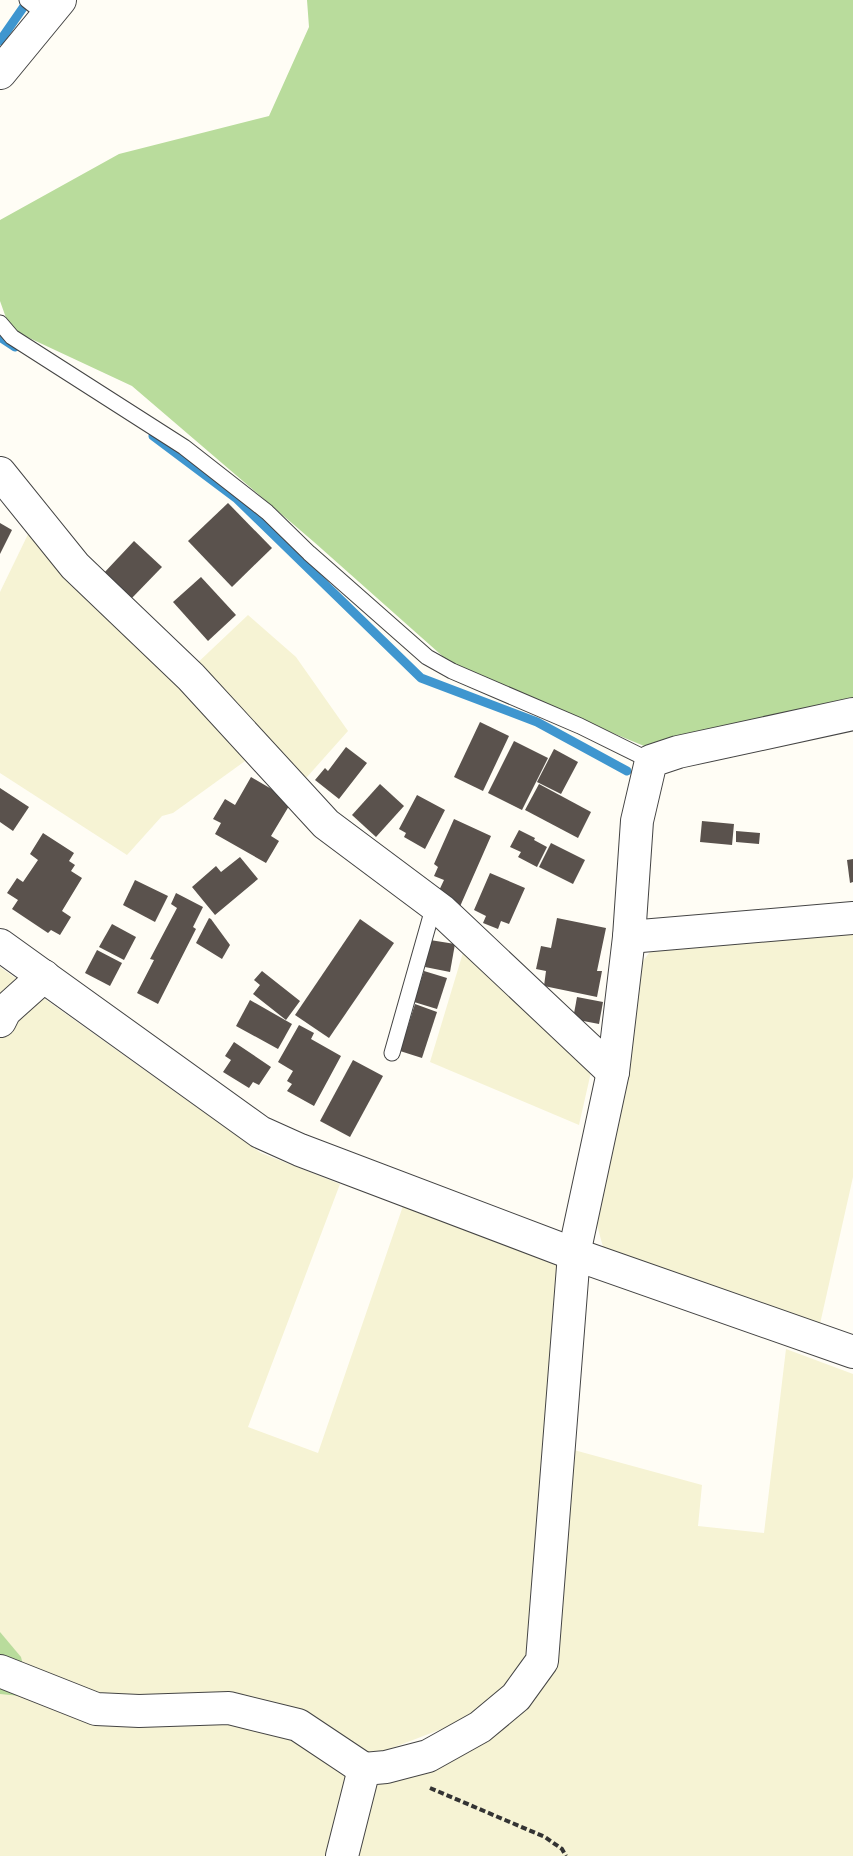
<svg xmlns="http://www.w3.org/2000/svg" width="853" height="1856" font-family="Literata,serif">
<rect width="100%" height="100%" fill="#fffdf5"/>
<g fill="#f6f3d4">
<path d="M 33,524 L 252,756 L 173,813 L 162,816 L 127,855 L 0,773 L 0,592 Z"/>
<path d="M 248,615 L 296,657 L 348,731 L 299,786 L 192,668 Z"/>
<path d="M 853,928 L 853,1177 L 820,1324 L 603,1247 L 597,1225 L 643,961 L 656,944 Z"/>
<path d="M 465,946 L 591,1072 L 579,1125 L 430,1062 Z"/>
<path d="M 0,967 L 261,1153 L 340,1184 L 248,1427 L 318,1453 L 403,1206 L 566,1263 L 531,1667 L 481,1714 L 371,1756 L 335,1856 L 0,1856 Z"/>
<path d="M 786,1349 L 853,1374 L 853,1856 L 351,1856 L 372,1779 L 524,1700 L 563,1447 L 702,1485 L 698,1526 L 764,1533 Z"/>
</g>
<g fill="#b9dc9c">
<path d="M 307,0 L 853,0 L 853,701 L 649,748 L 457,669 L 314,542 L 132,386 L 10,329 L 0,301 L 0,220 L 119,154 L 269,116 L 309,27 Z"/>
<path d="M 0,1632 L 21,1657 L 31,1697 L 0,1694 Z"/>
</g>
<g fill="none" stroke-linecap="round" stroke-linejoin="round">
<g stroke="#3f96cf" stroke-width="9">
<path d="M 0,41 L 27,2"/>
<path d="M 0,337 L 15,347"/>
<path d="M 153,436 L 237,499 L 421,678 L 537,722 L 627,771"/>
</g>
</g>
<g fill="#5a524d">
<path d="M 228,503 L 272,548 L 232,587 L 188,541 Z"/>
<path d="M 0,523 L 12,530 L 0,554 Z"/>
<path d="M 134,541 L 162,567 L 130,600 L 103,574 Z"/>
<path d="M 201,577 L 236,615 L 208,641 L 173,602 Z"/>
<path d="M 480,722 L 509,736 L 483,791 L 454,777 Z"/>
<path d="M 514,741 L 548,758 L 522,810 L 488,793 Z"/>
<path d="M 346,747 L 367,763 L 339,799 L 315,780 L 325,768 L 328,771 Z"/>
<path d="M 554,749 L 578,762 L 561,794 L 537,782 Z"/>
<path d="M 251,777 L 292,801 L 271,836 L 279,841 L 266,863 L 215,834 L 221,823 L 213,819 L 225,799 L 235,805 Z"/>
<path d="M 380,784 L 404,806 L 376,837 L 352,815 Z"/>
<path d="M 539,784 L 591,812 L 578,838 L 525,810 Z"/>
<path d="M 0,788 L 29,807 L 13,831 L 0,822 Z"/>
<path d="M 417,795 L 445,810 L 425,849 L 404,837 L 406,833 L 399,829 Z"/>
<path d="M 454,819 L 491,836 L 458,911 L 436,897 L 444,880 L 434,876 L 438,867 L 434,864 Z"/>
<path d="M 702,821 L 734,824 L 732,845 L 700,842 Z"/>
<path d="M 519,830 L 535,838 L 534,840 L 547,847 L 537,867 L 518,857 L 521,852 L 510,847 Z"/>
<path d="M 736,831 L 760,833 L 759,844 L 736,842 Z"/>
<path d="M 43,833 L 74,853 L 69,861 L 75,865 L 71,871 L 82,878 L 62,911 L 71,917 L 60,935 L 51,930 L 48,933 L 12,909 L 18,900 L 7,893 L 17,878 L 23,882 L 38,860 L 30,854 Z"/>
<path d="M 551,843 L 585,860 L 573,884 L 539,867 Z"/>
<path d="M 240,857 L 258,879 L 215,915 L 192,887 L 216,866 L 221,872 Z"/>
<path d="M 853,859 L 853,882 L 850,883 L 847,860 Z"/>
<path d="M 490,873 L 525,888 L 509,924 L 501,921 L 498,929 L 483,923 L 486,916 L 474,910 Z"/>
<path d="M 135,880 L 168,896 L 155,922 L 123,905 Z"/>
<path d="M 176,893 L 203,907 L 193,927 L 196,929 L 158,1004 L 137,993 L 154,960 L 150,959 L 177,908 L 171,904 Z"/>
<path d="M 209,918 L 211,919 L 230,945 L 222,959 L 196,943 Z"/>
<path d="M 557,918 L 606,928 L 597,971 L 602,971 L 597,997 L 544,986 L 546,971 L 536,969 L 541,946 L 551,948 Z"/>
<path d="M 360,919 L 394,943 L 329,1038 L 295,1015 Z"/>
<path d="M 112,924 L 136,937 L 124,960 L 99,947 Z"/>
<path d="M 430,940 L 455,944 L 450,972 L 425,967 Z"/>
<path d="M 97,950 L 122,963 L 110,986 L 85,973 Z"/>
<path d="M 262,971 L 300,1001 L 286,1020 L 253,994 L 260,985 L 254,980 Z"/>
<path d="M 424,971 L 447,978 L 437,1009 L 414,1002 Z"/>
<path d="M 577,997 L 603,1002 L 599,1024 L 573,1019 Z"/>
<path d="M 250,1000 L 292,1024 L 278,1049 L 236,1026 Z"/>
<path d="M 415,1004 L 437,1012 L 422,1058 L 400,1051 Z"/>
<path d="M 299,1025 L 314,1033 L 311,1039 L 341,1056 L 314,1106 L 287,1091 L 292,1084 L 287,1081 L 293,1071 L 278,1062 Z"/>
<path d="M 234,1042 L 271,1067 L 259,1085 L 253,1082 L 249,1088 L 223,1072 L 231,1060 L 225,1056 Z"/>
<path d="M 353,1060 L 383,1076 L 350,1137 L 320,1121 Z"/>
</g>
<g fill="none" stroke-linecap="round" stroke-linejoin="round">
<defs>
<g id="service">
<path d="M 27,0 L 47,16"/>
<path d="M 0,323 L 12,337 L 184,447 L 267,512 L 309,553 L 427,657 L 452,671 L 580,726 L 651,761"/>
<path d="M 392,1053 L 434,905"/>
</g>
<g id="minor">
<path d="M 0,73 L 60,0"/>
<path d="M 0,473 L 75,566 L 191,677 L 326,824 L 441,910 L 613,1072"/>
<path d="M 629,937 L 853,918"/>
<path d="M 0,945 L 260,1132 L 300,1150 L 574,1254 L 853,1352"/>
<path d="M 0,1021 L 5,1011 L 44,976"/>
<path d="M 0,1671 L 96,1709 L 139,1711 L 229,1708 L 298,1725 L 364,1769"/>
<path d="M 342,1856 L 364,1769 L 386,1767 L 428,1756 L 480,1727 L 516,1697 L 542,1661 L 574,1254 L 613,1072 L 629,937 L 637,821 L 651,761 L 678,752 L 853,714"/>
</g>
</defs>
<use href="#service" stroke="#444" stroke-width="17"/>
<use href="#minor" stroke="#444" stroke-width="34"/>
<path stroke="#333" stroke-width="4" stroke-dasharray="6 3" stroke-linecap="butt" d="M 430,1788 L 545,1837 L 562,1849 L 566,1856"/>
<use href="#service" stroke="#fff" stroke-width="15"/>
<use href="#minor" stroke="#fff" stroke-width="32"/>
</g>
</svg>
